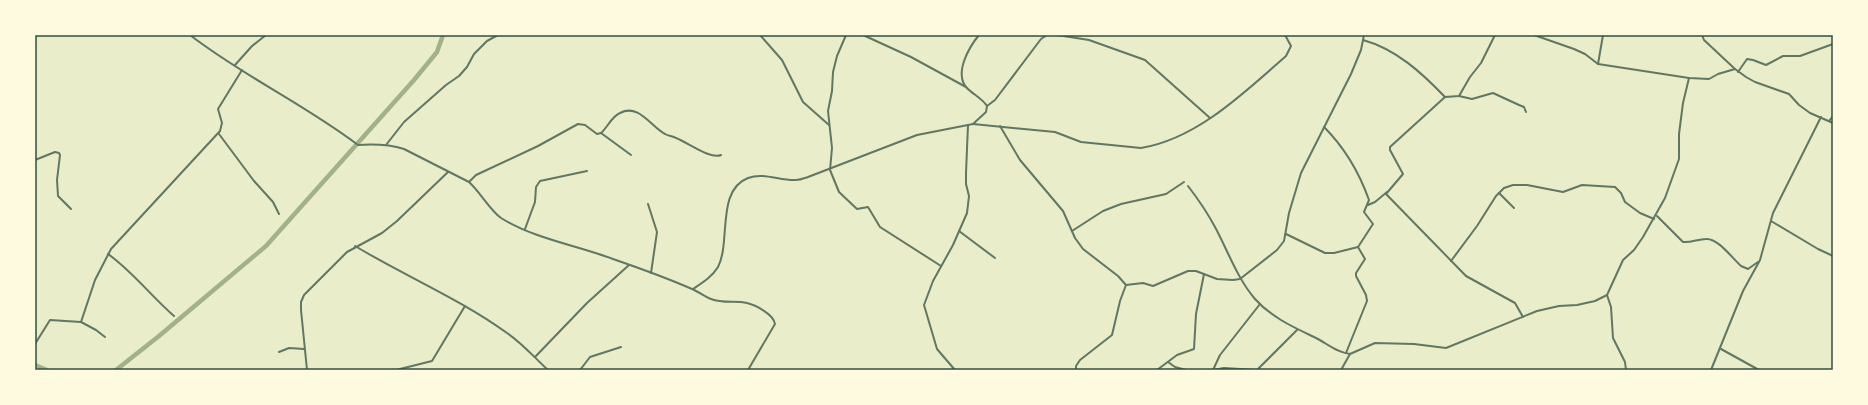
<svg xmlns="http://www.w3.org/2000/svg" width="1868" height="405" font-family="Helvetica,sans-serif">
<rect width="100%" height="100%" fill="#e9edc9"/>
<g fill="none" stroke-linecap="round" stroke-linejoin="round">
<g stroke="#a3b18a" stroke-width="4.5">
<path d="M 35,365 L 47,370"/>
<path d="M 116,370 L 159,336 L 266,246 L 414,80 L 437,52 L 443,35"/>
</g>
<g stroke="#617663" stroke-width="2">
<path d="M 190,35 C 243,76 304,104 358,145 C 374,144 388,144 404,149 L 469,182 C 480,192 490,210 501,218 C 535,239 576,245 613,259 C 639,268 667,278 692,289 C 699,292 705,297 711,299 C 724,304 735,300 747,303 C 756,305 774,315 775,324 L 748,370"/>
<path d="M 760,35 L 782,60 L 803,102 L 829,125"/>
<path d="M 846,35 L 837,56 L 833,72 L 832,91 L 828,111 L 832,148 L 830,170 L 839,192 L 857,209 L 868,207 L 880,227 L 941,266"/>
<path d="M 863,35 L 911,57 L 966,87"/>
<path d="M 979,35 C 970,46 954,72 966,87 C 972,94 982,98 987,106"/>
<path d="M 1057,35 L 1089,40 L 1145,60 L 1210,118"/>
<path d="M 1495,35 L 1481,63 L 1470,77 L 1459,96 L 1445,97 L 1390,147 L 1390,150 L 1403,174 L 1386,194 L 1466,276 L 1515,303 L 1523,317"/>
<path d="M 1534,35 L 1574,49 L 1585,54 L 1598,64"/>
<path d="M 1603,35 L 1598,64 L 1689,78 L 1709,79 L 1718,74 L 1735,69"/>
<path d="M 1702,35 L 1704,40 L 1735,69 L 1746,77 L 1755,82 L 1789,94 L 1799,105 L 1810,113 L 1833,123"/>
<path d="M 1363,40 C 1396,49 1422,73 1445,97"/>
<path d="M 235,65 L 252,46 L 266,35"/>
<path d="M 1738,72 L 1747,59 L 1753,60 L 1766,65 L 1783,56 L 1800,56 L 1833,44"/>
<path d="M 1459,96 L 1472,99 L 1493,93 L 1519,105 L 1524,107 L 1526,112"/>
<path d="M 1829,121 L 1833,116"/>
<path d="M 973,124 L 1055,132 L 1081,142 L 1141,148 C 1197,139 1245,92 1286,56 L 1291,46 L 1285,35"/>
<path d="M 1000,126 L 1020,160 L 1063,211 L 1075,238 L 1083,249 L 1118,276 L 1126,285 L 1120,301 L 1112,335 L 1080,360 L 1076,366 L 1076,370"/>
<path d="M 601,133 L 631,155"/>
<path d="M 219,134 L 254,181 L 273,202 L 279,214"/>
<path d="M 386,145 L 404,122 L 446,85 L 459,76 L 467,67 L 474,54 L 487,41 L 498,35"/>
<path d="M 35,160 L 55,152 L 59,153 L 60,155 L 57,180 L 58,196 L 71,209"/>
<path d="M 469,182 L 476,175 L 538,146 L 578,124 L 585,125 L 597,134 L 601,133 C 608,127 611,117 620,113 C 639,103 651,127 665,134 C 668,136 673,136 676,138 C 687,142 711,160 721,155"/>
<path d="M 1188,186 C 1198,199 1207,212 1215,227 C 1228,251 1237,278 1255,299 C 1271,317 1293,327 1314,337 C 1327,343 1335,352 1350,354"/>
<path d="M 1499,193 L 1514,208"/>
<path d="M 648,204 L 657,232 L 651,273"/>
<path d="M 1368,205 L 1375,202 L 1387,192"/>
<path d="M 1657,216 L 1683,242 C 1691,243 1698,239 1706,239 C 1718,238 1732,258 1741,266 L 1748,269 L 1758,262"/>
<path d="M 1771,221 L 1818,249 L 1833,256"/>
<path d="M 525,229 L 535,202 L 536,187 L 540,181 L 587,171"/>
<path d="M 959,231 L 995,258"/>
<path d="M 1072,231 L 1103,211 L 1121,204 L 1166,194 L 1184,182"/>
<path d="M 1286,234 L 1325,253 L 1334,253 L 1358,247 L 1373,224 L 1364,212 L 1369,200 C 1359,172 1345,148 1324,127"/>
<path d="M 355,246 C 405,276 460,299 507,333 C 522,343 535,358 548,370"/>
<path d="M 108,254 C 133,272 151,296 174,316"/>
<path d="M 1451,261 L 1477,226 L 1496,196 L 1504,188 L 1513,185 L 1527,185 L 1563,192 L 1582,185 L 1615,187 L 1621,193 L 1625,202 L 1640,213 L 1654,219"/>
<path d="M 1126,285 L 1143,283 L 1153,286 L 1188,271 L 1196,271 L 1217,279 L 1233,280 L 1240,279 L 1277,250 L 1284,241 L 1289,213 L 1301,173 L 1351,74 L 1361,50 L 1364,35"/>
<path d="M 693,289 C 702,283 712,277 718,267 C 731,242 716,190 748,178 C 764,172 780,181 796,180 C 800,180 805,178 808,177 L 917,135 L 973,124 L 986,112 L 987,106 L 995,100 L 1041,39 L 1047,35"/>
<path d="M 1607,295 L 1611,307 L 1613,338 L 1625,362 L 1626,370"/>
<path d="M 105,337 L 96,330 L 81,322 L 95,280 L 111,249 L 220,131 L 222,123 L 218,109 L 242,70"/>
<path d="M 35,344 L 50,320 L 81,322"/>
<path d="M 1721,349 L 1759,370"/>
<path d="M 279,352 L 289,348 L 304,349"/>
<path d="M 1346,353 L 1367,301 L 1366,295 L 1356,276 L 1356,273 L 1365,259 L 1358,247"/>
<path d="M 535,357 L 587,303 L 629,265"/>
<path d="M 1168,362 L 1175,367 L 1186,370"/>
<path d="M 307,370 L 301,310 L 301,302 L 304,295 L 347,252 L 382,233 L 397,221 L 448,172"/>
<path d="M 396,370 L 432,361 L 465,306"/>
<path d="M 580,370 L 590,357 L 621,347"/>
<path d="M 955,370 L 937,349 L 924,305 L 933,281 L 953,245 L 967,213 L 969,196 L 966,184 L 966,173 L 968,125"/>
<path d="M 1157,370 L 1177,355 L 1194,349 L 1196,314 L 1204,274"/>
<path d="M 1213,370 L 1224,368 L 1257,370 L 1297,330"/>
<path d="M 1213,370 L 1220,355 L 1260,304"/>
<path d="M 1341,370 L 1350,354 L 1375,343 L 1414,344 L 1446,348 L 1537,311 L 1559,306 L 1577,305 L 1595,301 L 1607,295 L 1623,260 L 1634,250 L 1643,237 L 1665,198 L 1679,159 L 1679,134 L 1683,103 L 1689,78"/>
<path d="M 1711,370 L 1743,291 L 1760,260 L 1773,213 L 1821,117"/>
</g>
</g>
<rect width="1868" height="405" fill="none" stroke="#fefae0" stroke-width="72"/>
<rect x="36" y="36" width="1796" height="333" fill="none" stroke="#344e41" stroke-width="1.5"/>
</svg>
